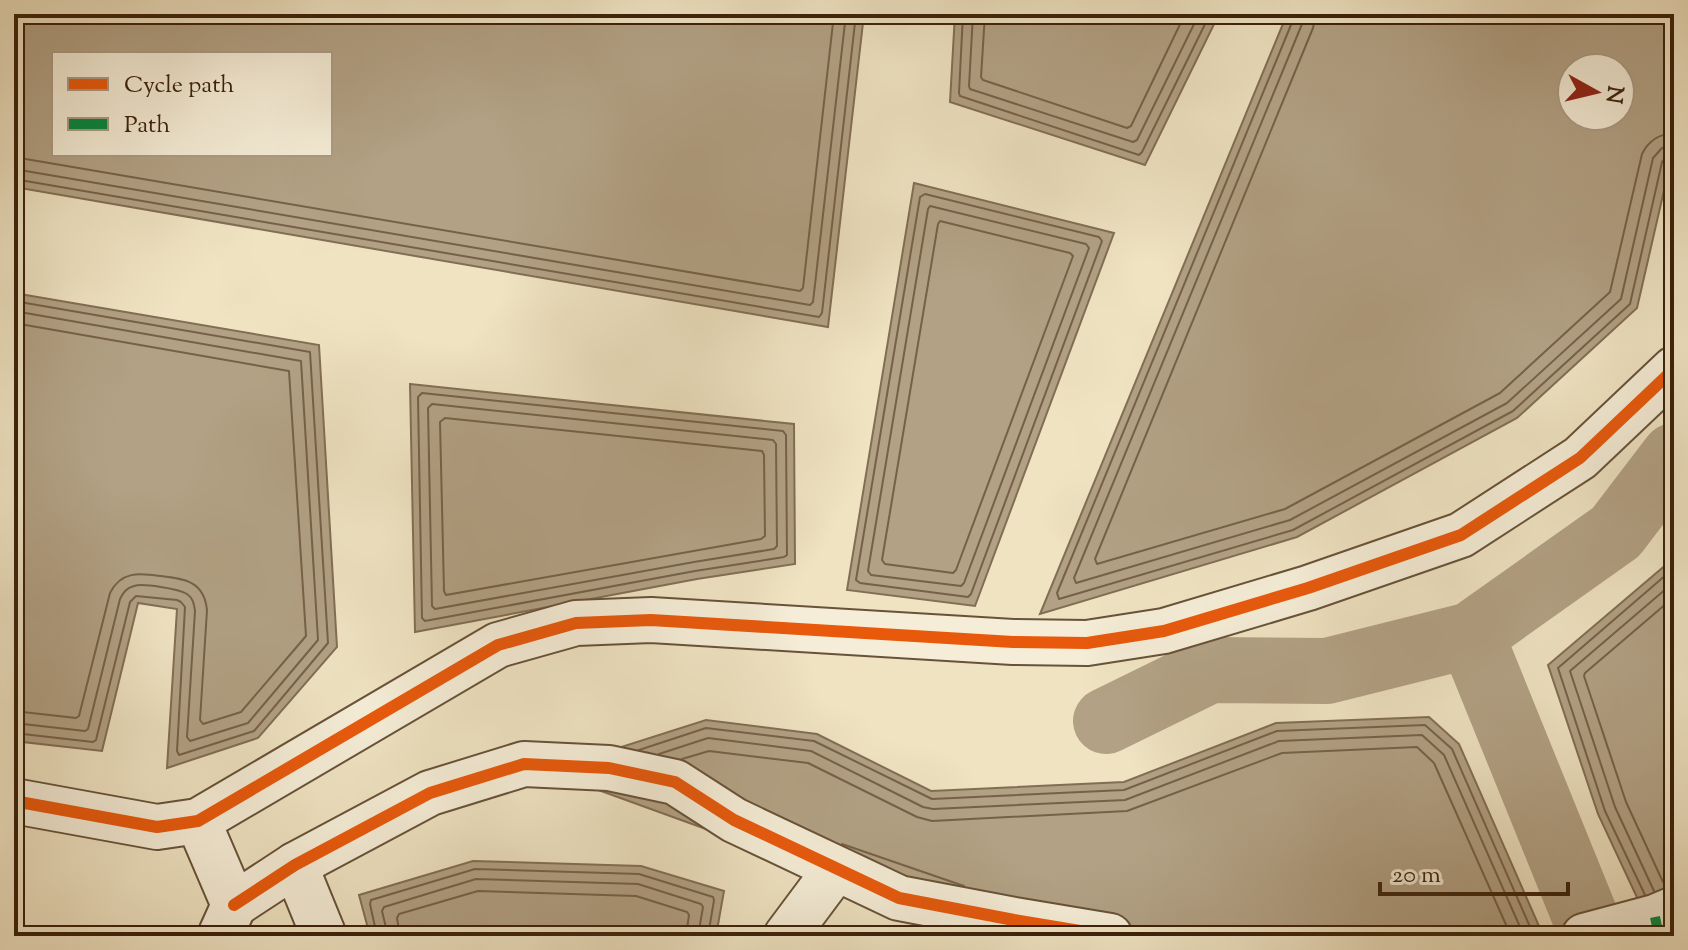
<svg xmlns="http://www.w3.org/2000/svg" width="1688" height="950" font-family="'Sorts Mill Goudy',serif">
<rect width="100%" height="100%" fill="#efe3c2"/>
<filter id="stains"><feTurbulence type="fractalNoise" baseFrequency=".0025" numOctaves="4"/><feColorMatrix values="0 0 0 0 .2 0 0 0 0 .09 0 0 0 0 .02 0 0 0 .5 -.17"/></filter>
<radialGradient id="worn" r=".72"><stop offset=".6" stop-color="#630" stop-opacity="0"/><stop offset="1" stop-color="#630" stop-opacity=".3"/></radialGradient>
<g fill="#b2a184" stroke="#826e54" stroke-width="2" fill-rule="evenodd">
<path d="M 14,14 L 864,14 L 828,327 L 14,187 ZM 330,54 L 330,154 L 54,154 L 54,54 Z"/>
<path d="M 955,14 L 1219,14 L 1145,165 L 950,102 Z"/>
<path d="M 1287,14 L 1674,14 L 1674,147 L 1637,308 L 1517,418 L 1297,537 L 1040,614 ZM 1620,68 L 1620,116 L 1572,116 L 1572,68 Z"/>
<path d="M 914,183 L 1114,233 L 975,606 L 847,590 Z"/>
<path d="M 14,293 L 319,345 L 337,647 L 258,738 L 167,768 L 177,609 L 138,603 L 102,751 L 14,741 Z"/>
<path d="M 410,384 L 794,424 L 795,564 L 697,579 L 415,632 Z"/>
<path d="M 1674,558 L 1674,912 L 1648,921 L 1598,814 L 1548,665 Z"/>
<path d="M 1429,717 L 1459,744 L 1542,933 L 1538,936 L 1018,936 L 750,845 L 546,771 L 706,720 L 817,734 L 931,791 L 1124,782 L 1276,723 Z"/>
<path d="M 473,861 L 641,866 L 724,891 L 716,936 L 370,936 L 359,895 Z"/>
</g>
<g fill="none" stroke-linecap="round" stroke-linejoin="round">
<g stroke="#766148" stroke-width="2">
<path d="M 963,14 L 959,93 L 960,96 L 1139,155 L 1142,152 L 1210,14"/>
<path d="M 973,14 L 969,86 L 970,89 L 1133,142 L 1137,140 L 1199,14"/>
<path d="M 985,14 L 981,77 L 983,80 L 1127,128 L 1131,126 L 1185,14"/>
<path d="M 1293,14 L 1293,20 L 1057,593 L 1059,599 L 1293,530 L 1513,411 L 1630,304 L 1662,162 L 1667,156 L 1674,155"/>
<path d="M 1304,14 L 1302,24 L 1074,578 L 1076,583 L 1290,520 L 1507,403 L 1621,299 L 1653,158 L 1662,148 L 1674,145"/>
<path d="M 1316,14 L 1313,28 L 1095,559 L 1097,564 L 1285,509 L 1500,393 L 1610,292 L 1642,154 C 1649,140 1659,134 1674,133"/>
<path d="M 14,157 L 800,291 L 803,288 L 834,14"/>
<path d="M 14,169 L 810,305 L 813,302 L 846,14"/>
<path d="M 14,179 L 819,317 L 822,313 L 856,14"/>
<path d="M 925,194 L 1099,237 L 1102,241 L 971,594 L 968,597 L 860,583 L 856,580 L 920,197 Z"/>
<path d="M 930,206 L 1086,244 L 1089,248 L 964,583 L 961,586 L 871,575 L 868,571 L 928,209 Z"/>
<path d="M 940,221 L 1070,253 L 1073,256 L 956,570 L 953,573 L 885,564 L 882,560 L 938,224 Z"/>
<path d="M 14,301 L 310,352 L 328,643 L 254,731 L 179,755 L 177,751 L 185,607 L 181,602 L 177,600 L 136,596 L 130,602 L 96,740 L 93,742 L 14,733"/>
<path d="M 14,311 L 301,361 L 318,640 L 248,723 L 190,741 L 187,737 L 195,611 C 194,604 193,598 187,594 C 179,589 143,583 134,586 C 126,588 123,593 120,599 L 88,729 L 85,731 L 14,723"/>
<path d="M 14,323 L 289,371 L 306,636 L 241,712 L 203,724 L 200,720 L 207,610 C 204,581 185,579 160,576 C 139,573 121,571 110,593 L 79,716 L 76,718 L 14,711"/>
<path d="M 422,393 L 783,431 L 786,435 L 787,555 L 784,557 L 695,571 L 425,621 L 422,618 L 418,397 Z"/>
<path d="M 432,404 L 773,440 L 776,444 L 777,546 L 774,549 L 694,562 L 435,609 L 432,606 L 428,408 Z"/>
<path d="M 445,418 L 762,451 L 764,455 L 765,536 L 761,539 L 446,595 L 444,591 L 440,422 Z"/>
<path d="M 1674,597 L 1585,673 L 1584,676 L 1626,802 L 1663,882 L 1666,884 L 1674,883"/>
<path d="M 639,750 L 706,728 L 814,741 L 932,799 L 1124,790 L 1277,731 L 1425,725 L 1452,749 L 1534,936"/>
<path d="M 659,754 L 708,738 L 811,751 L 923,807 L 933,809 L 1125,800 L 1279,741 L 1422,735 L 1444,755 L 1524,936"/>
<path d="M 682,759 L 709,751 L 808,763 L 917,817 L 932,821 L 1127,811 L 1282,753 L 1417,747 L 1434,763 L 1511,936"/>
<path d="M 842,844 L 964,886"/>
<path d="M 1654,891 L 1615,807 L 1570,671 L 1674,582"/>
<path d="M 1645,895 L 1605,811 L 1558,668 L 1674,568"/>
<path d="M 377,936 L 370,904 L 371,900 L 475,869 L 639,874 L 713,897 L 714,900 L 708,936"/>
<path d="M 388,936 L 382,911 L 384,907 L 476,879 L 638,884 L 701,904 L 703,907 L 698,936"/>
<path d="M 400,936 L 397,918 L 399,914 L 478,891 L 636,896 L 687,912 L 689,915 L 686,936"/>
</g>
<g stroke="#b2a184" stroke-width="66">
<path d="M 1471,635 L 1593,936"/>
<path d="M 1106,721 L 1210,670 L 1327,671 L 1471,635 L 1616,532 L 1674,456"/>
</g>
<defs>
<g id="minor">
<path d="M 198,821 L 234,905 L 220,936"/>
<path d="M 295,865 L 324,936"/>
<path d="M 234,905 L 295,865 L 430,793 L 524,764 L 609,768 L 675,782 L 734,820 L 899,898 L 1014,920 L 1110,936"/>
<path d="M 786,936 L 836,869"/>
<path d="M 1584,936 L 1655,917 L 1674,909"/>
</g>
<path id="tertiary" d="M 14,801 L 157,827 L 198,821 L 498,645 L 576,623 L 651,620 L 1013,642 L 1087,643 L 1164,631 L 1308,588 L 1461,535 L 1580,458 L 1674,369"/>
</defs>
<use href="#minor" stroke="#685239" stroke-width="48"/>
<use href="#tertiary" stroke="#685239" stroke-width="48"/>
<use href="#minor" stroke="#f5edd7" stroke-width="44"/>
<use href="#tertiary" stroke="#f5edd7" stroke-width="44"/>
<path stroke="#00873e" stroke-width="10" stroke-dasharray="20 10" stroke-linecap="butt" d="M 1655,917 L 1659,936"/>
<defs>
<g id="cycleway">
<path d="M 14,801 L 157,827 L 198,821 L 498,645 L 576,623 L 651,620 L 1013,642 L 1087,643 L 1164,631 L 1308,588 L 1461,535 L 1580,458 L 1674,369"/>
<path d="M 234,905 L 295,865 L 430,793 L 524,764 L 609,768 L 675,782 L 734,820 L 899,898 L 1014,920 L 1110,936"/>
</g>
</defs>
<use href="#cycleway" stroke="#f5edd7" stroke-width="17"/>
<use href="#cycleway" stroke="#e8590c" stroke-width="12"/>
</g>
<rect width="1688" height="950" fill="none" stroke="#efe3c2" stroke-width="48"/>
<rect x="16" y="16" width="1656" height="918" fill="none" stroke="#3b210b" stroke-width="4"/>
<rect x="24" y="24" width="1640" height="902" fill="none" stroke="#3b210b" stroke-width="2"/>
<rect x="52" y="52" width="280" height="104" fill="#f5edd7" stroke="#ab9b85" stroke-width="2"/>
<rect x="68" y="78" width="40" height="12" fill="#e8590c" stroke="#ab9b85" stroke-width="2"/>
<text x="124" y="92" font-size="24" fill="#3b210b">Cycle path</text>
<rect x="68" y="118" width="40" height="12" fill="#00873e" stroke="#ab9b85" stroke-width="2"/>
<text x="124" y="132" font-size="24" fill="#3b210b">Path</text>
<g transform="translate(1596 92) rotate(98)"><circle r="38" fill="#f5edd7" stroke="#ab9b85" stroke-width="2"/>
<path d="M0-6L14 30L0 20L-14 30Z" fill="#8f2418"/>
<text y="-12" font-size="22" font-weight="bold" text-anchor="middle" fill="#3b210b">N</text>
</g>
<path d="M1380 882v12h188v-12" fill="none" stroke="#3b210b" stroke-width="4"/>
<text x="1392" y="882" font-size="24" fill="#3b210b" stroke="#f5edd7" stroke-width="6" paint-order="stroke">20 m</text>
<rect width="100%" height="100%" filter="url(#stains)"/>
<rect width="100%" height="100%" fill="url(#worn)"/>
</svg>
